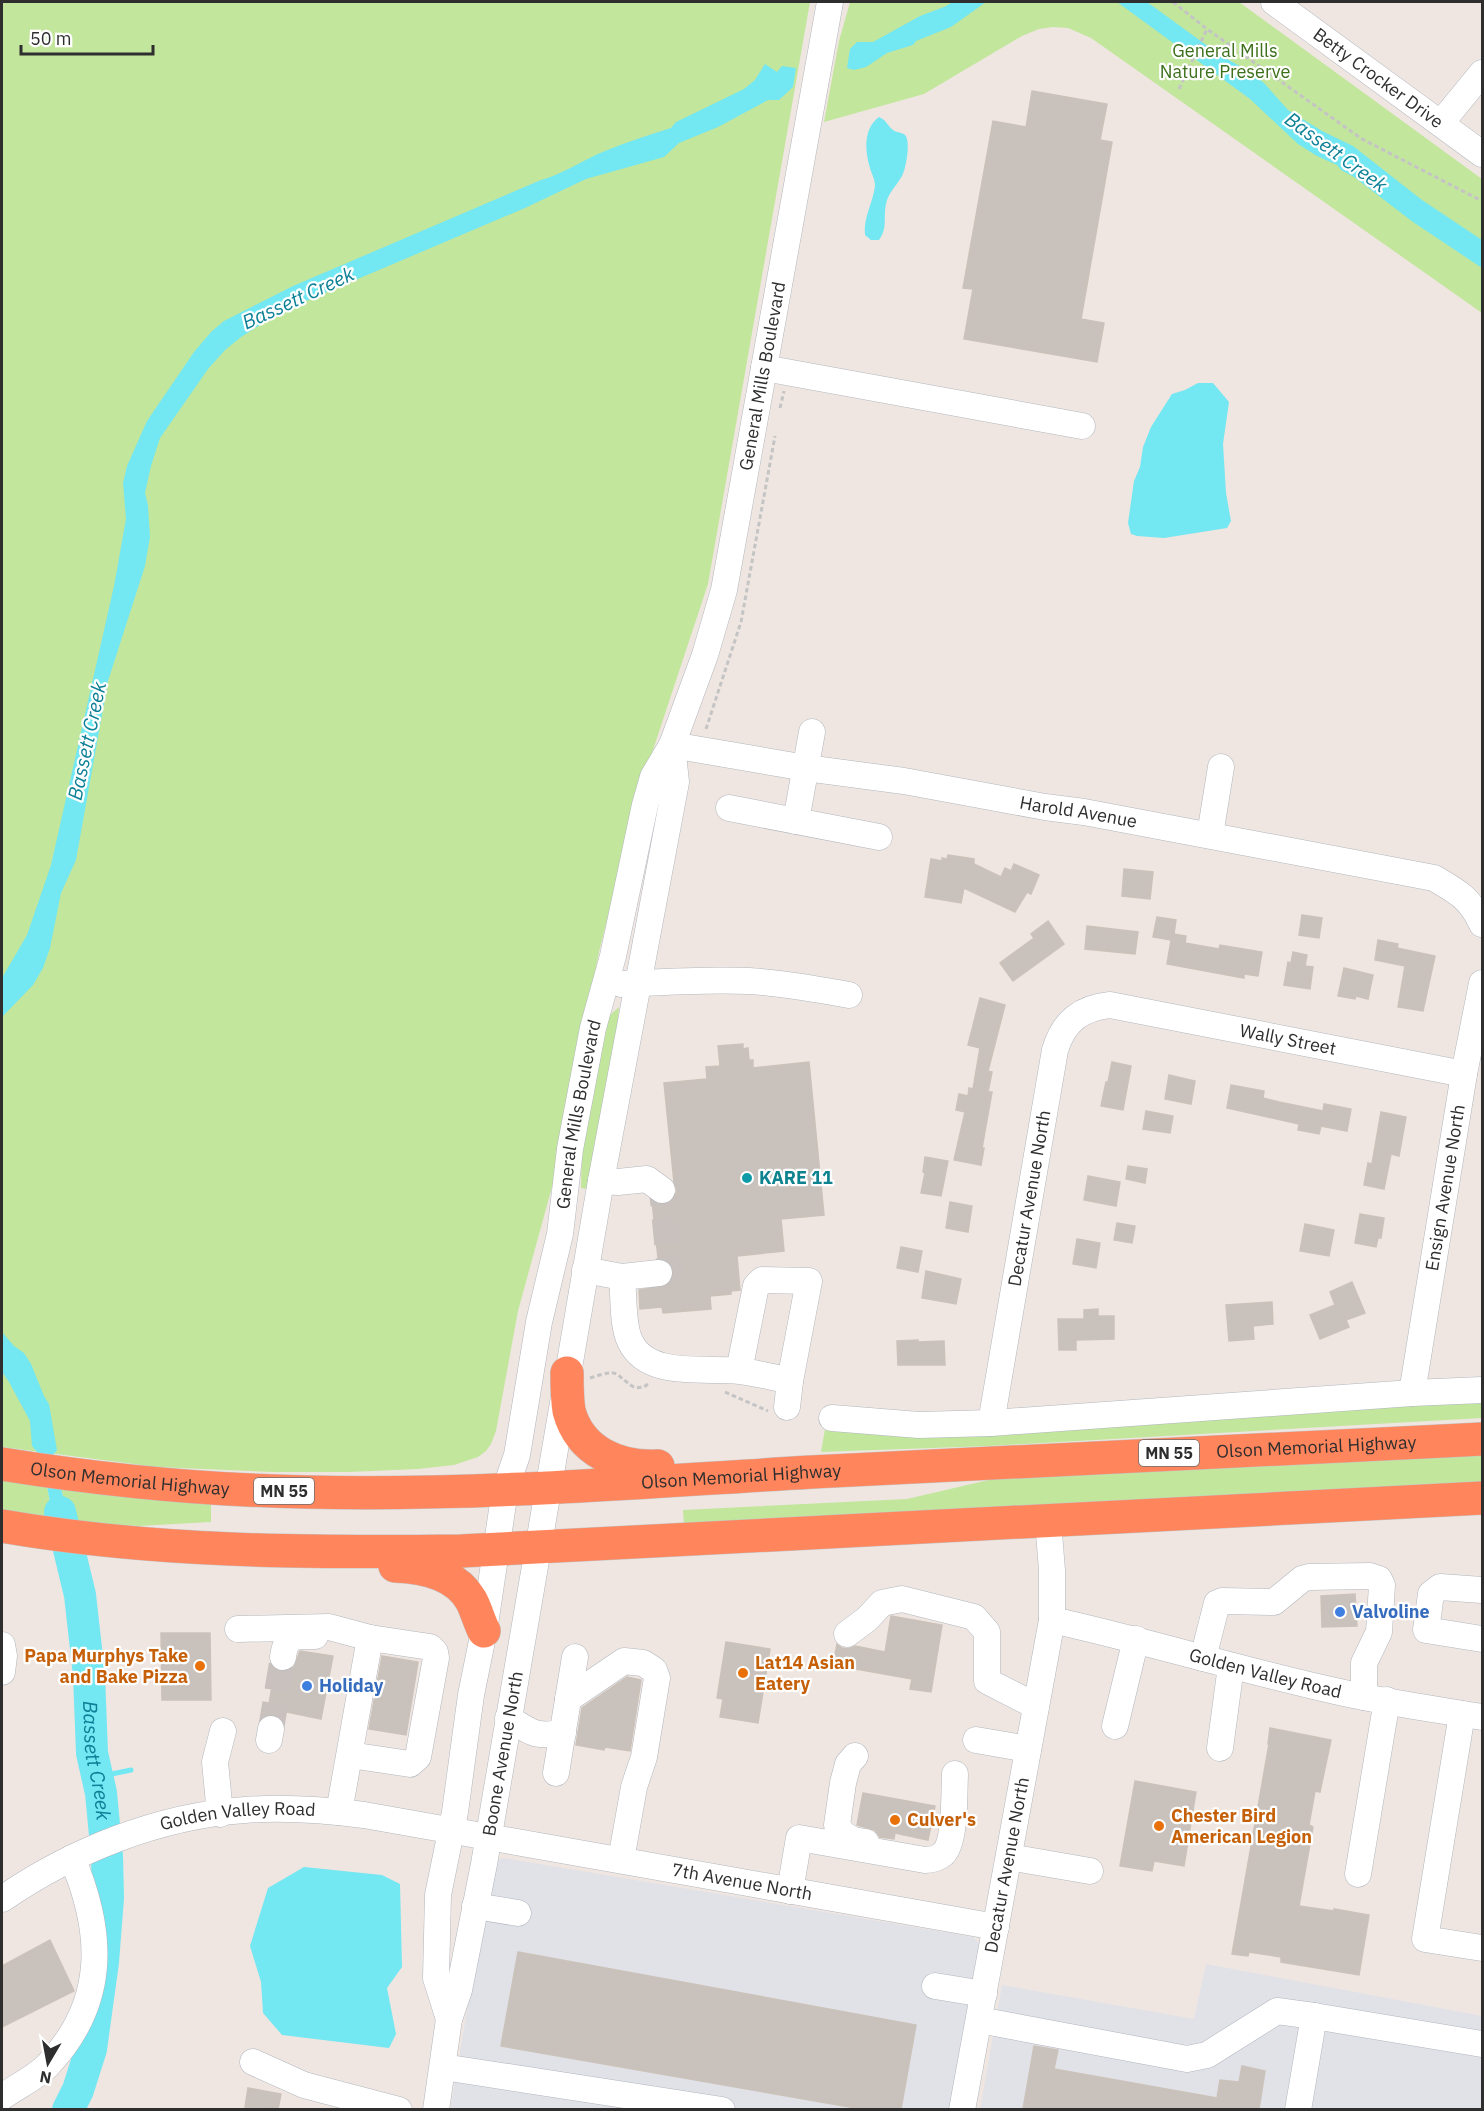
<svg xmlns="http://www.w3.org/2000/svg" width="1484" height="2111" font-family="'IBM Plex Sans',sans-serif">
<rect width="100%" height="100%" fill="#efe6e1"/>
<g fill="#e1e1e8">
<path d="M 503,1858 L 973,1937 L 979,1943 L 982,1951 L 953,2109 L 450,2110 L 491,1872 L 495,1861 Z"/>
<path d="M 1206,1964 L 1482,2016 L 1482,2109 L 980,2110 L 1002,1985 L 1194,2019 Z"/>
</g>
<g fill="#c3e69d">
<path d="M 2,2 L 810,2 L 708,584 L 653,750 L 631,824 L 599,952 L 555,1176 L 518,1311 L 496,1431 L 491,1444 L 486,1451 L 478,1457 L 454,1465 L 418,1469 L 349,1472 L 274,1472 L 157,1467 L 2,1447 Z"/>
<path d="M 850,2 L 1239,2 L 1482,179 L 1482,313 L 1091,38 L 1068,28 L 1053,27 L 1039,29 L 1022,36 L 924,94 L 824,122 L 839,41 Z"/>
<path d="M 619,1007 L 617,1030 L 587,1189 L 581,1188 L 582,1146 L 602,1041 L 610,1015 Z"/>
<path d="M 1482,1401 L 1482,1418 L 988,1446 L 821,1452 L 825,1429 L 889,1436 L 937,1437 Z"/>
<path d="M 1482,1452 L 1482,1485 L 684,1526 L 683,1510 L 907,1499 L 993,1479 Z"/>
<path d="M 2,1481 L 47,1486 L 53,1519 L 2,1512 Z"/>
<path d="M 61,1488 L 211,1504 L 211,1522 L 139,1526 L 69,1522 Z"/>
</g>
<g fill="#73e7f2">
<path d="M 953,2 L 986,2 L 951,27 L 916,41 L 913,45 L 887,53 L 866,67 L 854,70 L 847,68 L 850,49 L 857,42 L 873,42 L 920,16 L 944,7 Z"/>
<path d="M 1117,2 L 1147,2 L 1220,55 L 1254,74 L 1265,84 L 1288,110 L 1322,131 L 1353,146 L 1422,200 L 1482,240 L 1482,268 L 1413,222 L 1354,177 L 1341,170 L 1337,165 L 1317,156 L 1298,144 L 1250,99 Z"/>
<path d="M 765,64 L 777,72 L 782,66 L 796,68 L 793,87 L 779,100 L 768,100 L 718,127 L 679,143 L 664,157 L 586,179 L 525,208 L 280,312 L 241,337 L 225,350 L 208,369 L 160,438 L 151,466 L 145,493 L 148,505 L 150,537 L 145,566 L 108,681 L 76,860 L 61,893 L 50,948 L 43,968 L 33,985 L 2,1017 L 2,978 L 27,935 L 51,865 L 114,586 L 126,519 L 123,483 L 127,466 L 147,421 L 194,352 L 211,332 L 224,321 L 293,286 L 541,180 C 563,174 583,160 605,151 C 627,142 649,135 671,128 L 676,122 L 744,89 L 755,80 Z"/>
<path d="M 879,117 C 886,120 887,125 893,130 C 897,133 902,132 905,135 C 911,141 906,169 902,176 C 897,185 888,193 886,204 C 883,218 888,228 879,240 L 871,240 L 865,235 C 863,218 873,203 875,186 C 875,179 872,175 870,168 C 865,150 863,129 879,117 Z"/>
<path d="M 1198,383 L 1213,383 L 1229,402 L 1223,444 L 1226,493 L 1231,521 L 1227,528 L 1164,538 L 1137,536 L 1131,534 L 1128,523 L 1134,481 L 1140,467 L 1143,447 L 1151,427 L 1172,394 L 1185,390 Z"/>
<path d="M 2,1332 L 14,1346 L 24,1353 L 31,1364 L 44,1396 L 49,1404 L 57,1450 L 53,1455 L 38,1453 L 32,1446 L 30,1421 L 9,1382 L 2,1372 Z"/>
<path d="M 47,1486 L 61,1488 L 69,1522 L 53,1519 Z"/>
<path d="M 304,1867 L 382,1875 L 400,1884 L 402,1967 L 387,1988 L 396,2034 L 389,2048 L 282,2035 L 263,2013 L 261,1982 L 250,1946 L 268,1888 Z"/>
</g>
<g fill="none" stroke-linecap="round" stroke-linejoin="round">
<path stroke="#73e7f2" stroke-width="5" d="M 97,1777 L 131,1770"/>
<path stroke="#73e7f2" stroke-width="32" id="s1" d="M 60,1512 L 80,1595 L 89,1675 L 92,1753 L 101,1793 L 107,1856 L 108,1898 L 103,1962 L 91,2049 L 78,2090 L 68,2110"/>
</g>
<g fill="#c8c1bc" stroke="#cbc2ba" stroke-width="1.5">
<path d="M 1032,91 L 1107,104 L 1100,140 L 1112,142 L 1081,319 L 1104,323 L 1097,362 L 964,339 L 973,289 L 963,288 L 993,121 L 1026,127 Z"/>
<path d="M 948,855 L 974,859 L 974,864 L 1001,877 L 1005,868 L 1011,871 L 1014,864 L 1039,875 L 1031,894 L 1027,892 L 1015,912 L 964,888 L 961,903 L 925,897 L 931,859 L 942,861 L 942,858 L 947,859 Z"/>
<path d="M 1124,869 L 1153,872 L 1150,899 L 1122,896 Z"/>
<path d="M 1302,915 L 1322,918 L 1319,938 L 1299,935 Z"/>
<path d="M 1157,917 L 1176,920 L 1174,934 L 1186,936 L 1185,943 L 1219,949 L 1220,945 L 1262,952 L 1258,976 L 1244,974 L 1244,978 L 1167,964 L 1171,940 L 1153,937 Z"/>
<path d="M 1048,921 L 1064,944 L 1013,981 L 1000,963 L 1034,938 L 1031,934 Z"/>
<path d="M 1087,926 L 1138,932 L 1135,954 L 1085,949 Z"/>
<path d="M 1378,940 L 1398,944 L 1397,948 L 1435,956 L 1423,1011 L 1398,1007 L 1405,966 L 1375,960 Z"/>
<path d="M 1293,952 L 1307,955 L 1305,966 L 1313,967 L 1310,989 L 1284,985 L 1288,962 L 1291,963 Z"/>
<path d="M 1344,968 L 1373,975 L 1368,999 L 1356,996 L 1355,999 L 1338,996 Z"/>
<path d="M 980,998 L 1005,1005 L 988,1071 L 992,1072 L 988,1092 L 992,1092 L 982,1148 L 984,1148 L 981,1165 L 954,1160 L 965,1112 L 956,1110 L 959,1094 L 968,1096 L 969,1088 L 973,1089 L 980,1048 L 968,1045 Z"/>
<path d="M 743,1044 L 743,1049 L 748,1048 L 749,1060 L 753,1060 L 753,1068 L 809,1062 L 824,1215 L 781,1219 L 784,1251 L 737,1256 L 740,1290 L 731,1291 L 731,1294 L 710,1296 L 711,1309 L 663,1313 L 662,1307 L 640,1309 L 639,1290 L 667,1285 L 672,1280 L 674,1272 L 671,1264 L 664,1259 L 658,1258 L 652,1201 L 660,1205 L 667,1204 L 674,1199 L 677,1191 L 674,1182 L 664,1083 L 707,1079 L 706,1067 L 720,1066 L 718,1046 Z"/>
<path d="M 1112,1062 L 1131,1066 L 1123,1110 L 1101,1106 L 1106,1082 L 1108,1082 Z"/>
<path d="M 1169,1075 L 1195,1081 L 1191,1104 L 1165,1099 Z"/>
<path d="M 1231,1085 L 1264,1091 L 1263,1098 L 1279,1102 L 1323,1111 L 1324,1104 L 1351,1109 L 1347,1131 L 1321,1126 L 1319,1134 L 1298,1130 L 1299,1124 L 1227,1108 Z"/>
<path d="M 1146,1111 L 1173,1116 L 1170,1133 L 1143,1129 Z"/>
<path d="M 1381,1112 L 1406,1117 L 1399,1156 L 1391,1154 L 1384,1189 L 1364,1185 L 1368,1163 L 1372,1164 Z"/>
<path d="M 925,1157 L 948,1161 L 941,1196 L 921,1193 L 925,1173 L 923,1172 Z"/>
<path d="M 1128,1166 L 1147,1169 L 1145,1183 L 1126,1179 Z"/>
<path d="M 1088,1176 L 1120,1182 L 1116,1206 L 1084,1200 Z"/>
<path d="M 950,1202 L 972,1206 L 968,1232 L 946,1228 Z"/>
<path d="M 1360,1214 L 1384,1218 L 1381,1238 L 1378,1238 L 1376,1247 L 1355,1243 Z"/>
<path d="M 1117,1223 L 1135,1226 L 1132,1243 L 1114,1240 Z"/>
<path d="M 1305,1224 L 1334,1230 L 1329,1256 L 1300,1251 Z"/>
<path d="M 1077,1239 L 1100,1243 L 1096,1268 L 1073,1264 Z"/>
<path d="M 901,1247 L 922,1251 L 918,1272 L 897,1268 Z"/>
<path d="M 926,1271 L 961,1279 L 956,1304 L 922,1298 Z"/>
<path d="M 1352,1282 L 1365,1313 L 1346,1320 L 1349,1327 L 1320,1339 L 1310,1315 L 1335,1305 L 1330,1292 Z"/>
<path d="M 1272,1302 L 1273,1324 L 1253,1326 L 1254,1339 L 1229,1341 L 1226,1305 Z"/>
<path d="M 1098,1309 L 1098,1316 L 1114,1316 L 1114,1339 L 1076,1340 L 1076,1350 L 1059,1350 L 1058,1319 L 1084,1319 L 1084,1310 Z"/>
<path d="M 918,1340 L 918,1342 L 944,1341 L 945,1365 L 898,1365 L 897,1341 Z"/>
<path d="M 1355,1594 L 1357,1626 L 1322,1627 L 1321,1596 Z"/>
<path d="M 891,1616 L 942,1625 L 931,1692 L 910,1689 L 912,1679 L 833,1665 L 837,1644 L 842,1648 L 848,1649 L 855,1646 L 885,1652 Z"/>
<path d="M 161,1633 L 210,1633 L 211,1700 L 162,1700 Z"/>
<path d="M 726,1642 L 770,1649 L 758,1723 L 720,1717 L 723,1699 L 717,1698 Z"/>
<path d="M 300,1651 L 333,1656 L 321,1719 L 282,1711 L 281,1718 L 274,1714 L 267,1715 L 275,1669 L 281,1672 L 287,1671 L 294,1667 Z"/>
<path d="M 382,1656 L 418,1662 L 406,1735 L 369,1729 Z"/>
<path d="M 627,1677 L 641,1680 L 630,1751 L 605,1747 L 604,1750 L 576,1745 L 582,1708 Z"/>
<path d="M 1270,1728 L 1331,1740 L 1320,1792 L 1315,1791 L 1309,1825 L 1313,1827 L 1299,1906 L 1334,1911 L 1334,1909 L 1369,1915 L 1359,1975 L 1281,1962 L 1281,1957 L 1249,1952 L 1248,1956 L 1232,1954 L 1269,1744 L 1268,1744 Z"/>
<path d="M 1135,1781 L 1196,1792 L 1184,1866 L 1154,1861 L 1152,1871 L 1120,1866 Z"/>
<path d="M 863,1793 L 935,1806 L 928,1840 L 895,1833 L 894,1839 L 880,1837 L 875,1830 L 857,1825 Z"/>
<path d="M 50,1940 L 74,1991 L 2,2027 L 2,1966 Z"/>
<path d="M 518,1952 L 916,2025 L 901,2109 L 861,2109 L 501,2046 Z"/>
<path d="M 1034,2046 L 1058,2050 L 1054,2069 L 1217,2098 L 1220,2080 L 1239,2082 L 1242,2066 L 1265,2071 L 1259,2109 L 1023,2109 Z"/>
<path d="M 248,2088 L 281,2094 L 278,2109 L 245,2107 Z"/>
</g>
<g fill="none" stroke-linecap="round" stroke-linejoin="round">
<g stroke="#c8c1bd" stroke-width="26" stroke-dasharray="26 13" stroke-linecap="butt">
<path d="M 659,1273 L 670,1272 L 662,1190"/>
<path d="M 271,1729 L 283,1657"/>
</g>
<defs>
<g id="minor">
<path id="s2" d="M 1274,2 L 1482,154"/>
<path d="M 1441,123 L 1482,73"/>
<path d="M 764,368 L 1082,426"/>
<path id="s3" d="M 672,745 L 806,768 L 904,781 L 1045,807 L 1084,812 L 1434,878 C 1458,892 1470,898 1482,924"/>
<path d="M 729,808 L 879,837"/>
<path d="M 796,821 L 812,732"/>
<path d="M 1210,835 L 1221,767"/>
<path d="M 621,984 C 663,982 706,979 749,981 C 783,983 816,989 849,995"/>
<path d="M 601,1181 L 618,1182 L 647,1179 L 662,1190"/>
<path d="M 585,1270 L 622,1277 L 659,1273"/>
<path d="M 622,1277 C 624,1295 622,1325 630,1341 C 647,1379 705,1367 740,1371 C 756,1373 773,1377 790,1381 L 809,1281 L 762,1280 L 756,1286 L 739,1371"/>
<path id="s4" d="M 1412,1393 L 1464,1074 L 1482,983"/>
<path d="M 787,1407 L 790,1381"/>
<path d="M 832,1418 L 919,1425 L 991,1423 L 1412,1393 L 1482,1390"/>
<path id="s5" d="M 991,1423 L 1055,1050 C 1064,1021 1081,1008 1110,1005 L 1464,1074"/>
<path d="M 1482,1590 L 1440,1587 L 1431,1594 L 1426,1630 L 1482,1639"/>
<path id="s6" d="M 1052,1620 C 1147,1641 1240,1670 1335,1691 C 1383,1702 1433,1709 1482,1717"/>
<path d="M 238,1629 L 329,1627 L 370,1638 L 430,1647 L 435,1652 L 436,1658 L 418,1757 L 410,1764 L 350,1755"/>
<path d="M 847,1634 L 867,1619 L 882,1603 L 902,1599 L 974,1617 L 987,1632 L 987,1681 L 1036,1706"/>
<path d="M 2,1645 L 4,1656 L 2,1672"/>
<path d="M 283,1657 C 286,1634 295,1636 315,1636"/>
<path d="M 1203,1658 L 1217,1603 L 1222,1601 L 1274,1602 L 1302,1579 L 1309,1577 L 1370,1576 L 1379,1579 L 1382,1585 L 1379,1632 L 1364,1663 L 1364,1697"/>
<path d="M 568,1699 L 624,1661 L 643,1663 L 654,1670 L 657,1678 L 644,1757 L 634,1787 L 621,1860"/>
<path d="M 1462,1714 L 1425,1939 L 1482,1948"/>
<path d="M 508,1718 C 532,1733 534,1737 563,1733"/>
<path d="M 1115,1726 L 1136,1639"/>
<path d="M 269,1740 L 271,1729"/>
<path d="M 976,1740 L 1028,1749"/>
<path d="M 1220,1748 L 1231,1666"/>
<path d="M 855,1756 L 848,1764 L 843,1783 L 837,1825 L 843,1834 L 853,1840 L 866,1842"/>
<path d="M 556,1773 L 575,1657"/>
<path d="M 339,1812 L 370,1638"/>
<path d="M 220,1814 L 215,1762 L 223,1731"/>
<path d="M 1009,1857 L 1090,1871"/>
<path d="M 1358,1874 L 1387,1700"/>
<path d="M 790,1891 L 799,1838 L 925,1860 C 932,1860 937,1859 943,1854 C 956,1842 954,1792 955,1774"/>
<path id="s7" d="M 2,1899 C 72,1851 158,1816 245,1810 C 285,1807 325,1810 364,1815 L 996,1927"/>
<path d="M 475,1906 L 518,1913"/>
<path d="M 935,1986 L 984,1994"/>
<path d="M 1314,2016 L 1482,2044"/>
<path id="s8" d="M 449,2019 L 436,1978 L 438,1895 L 455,1812 L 471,1695 L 484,1631 L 505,1490 L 517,1455 L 539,1322 L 560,1234 L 570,1149 L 593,1028 L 613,956 L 645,805 L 653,777 L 672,745 L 705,655 L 724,590 L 830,2"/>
<path d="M 979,2020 L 1187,2059 L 1207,2055 L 1277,2011 L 1314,2016 L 1298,2110"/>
<path d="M 253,2062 L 304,2085 L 399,2110"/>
<path d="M 443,2067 L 722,2110"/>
<path d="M 2,2097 C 16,2087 35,2078 47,2066 C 107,2003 104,1933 72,1858"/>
<path id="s9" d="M 436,2110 L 449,2019 L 459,1990 L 484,1864 L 601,1181 L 676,782 L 672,745"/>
<path id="s10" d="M 962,2110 L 1052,1620 L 1052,1570 L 1048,1521"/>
</g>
<g id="highway">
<path d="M 567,1373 C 567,1385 567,1399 569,1411 C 580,1452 619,1468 658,1466"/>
<path id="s11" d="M 2,1464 C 102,1480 204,1490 306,1492 C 475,1496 644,1482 812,1472 C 1036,1460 1259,1450 1482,1439"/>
<path d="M 2,1526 C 153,1552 307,1553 461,1551 L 1482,1498"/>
<path d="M 395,1566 C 423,1567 456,1574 471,1600 C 476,1609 479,1621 484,1631"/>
</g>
</defs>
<use href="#minor" stroke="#b1b6be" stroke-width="27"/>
<use href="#highway" stroke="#c4c4c4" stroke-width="34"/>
<g stroke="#c4c4c4" stroke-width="3" stroke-dasharray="4.5 3" stroke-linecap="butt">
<path d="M 1173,2 L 1207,29 L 1362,139 L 1482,201"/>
<path d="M 1179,89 L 1207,29"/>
<path d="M 780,408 L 784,391"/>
<path d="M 706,729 L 741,622 L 775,436"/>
<path d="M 590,1378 C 621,1368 612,1373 635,1388 L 644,1387 L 648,1384"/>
<path d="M 725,1392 L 768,1411"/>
</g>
<use href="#minor" stroke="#fff" stroke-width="26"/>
<use href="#highway" stroke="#ff855c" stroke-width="33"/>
</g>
<circle fill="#0f9aa8" stroke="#fff" stroke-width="2" cx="747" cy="1178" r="6"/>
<g fill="#3f7fe0" stroke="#fff" stroke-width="2">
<circle cx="1340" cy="1612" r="6"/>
<circle cx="307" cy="1686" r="6"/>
</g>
<g fill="#e8710a" stroke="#fff" stroke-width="2">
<circle cx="200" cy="1666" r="6"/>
<circle cx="743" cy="1673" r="6"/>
<circle cx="895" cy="1820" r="6"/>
<circle cx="1159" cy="1826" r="6"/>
</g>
<g text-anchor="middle" stroke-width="4.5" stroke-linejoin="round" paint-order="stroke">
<g fill="#fff" stroke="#6d6d6d" stroke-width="1.5">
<rect x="1139" y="1440" width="60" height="26" rx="4.5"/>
<rect x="254" y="1478" width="60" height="26" rx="4.5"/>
</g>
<g font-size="16" font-weight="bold" fill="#2e2e2e">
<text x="1169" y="1459">MN 55</text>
<text x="284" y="1497">MN 55</text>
</g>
<g font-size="18" fill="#3b6f1a" stroke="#fff">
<text x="1225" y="57">General Mills<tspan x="1225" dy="21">Nature Preserve</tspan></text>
</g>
<g font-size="18" fill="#2e2e2e" stroke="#fff">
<text dy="6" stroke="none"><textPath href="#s2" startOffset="129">Betty Crocker Drive</textPath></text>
<text dy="6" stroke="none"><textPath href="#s8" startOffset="1684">General Mills Boulevard</textPath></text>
<text dy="6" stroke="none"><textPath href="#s3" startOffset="412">Harold Avenue</textPath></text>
<text dy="6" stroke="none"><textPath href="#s5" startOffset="636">Wally Street</textPath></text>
<text dy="6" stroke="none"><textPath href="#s8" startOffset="920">General Mills Boulevard</textPath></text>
<text dy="6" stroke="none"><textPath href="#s4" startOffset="208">Ensign Avenue North</textPath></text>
<text dy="6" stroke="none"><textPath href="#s5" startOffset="228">Decatur Avenue North</textPath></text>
<text dy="6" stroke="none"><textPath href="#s11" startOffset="1317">Olson Memorial Highway</textPath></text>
<text dy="6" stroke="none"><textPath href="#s11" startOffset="741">Olson Memorial Highway</textPath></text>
<text dy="6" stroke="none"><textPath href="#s11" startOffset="129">Olson Memorial Highway</textPath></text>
<text dy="6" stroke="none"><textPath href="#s6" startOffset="220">Golden Valley Road</textPath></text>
<text dy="6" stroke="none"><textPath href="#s9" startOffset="363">Boone Avenue North</textPath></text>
<text dy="6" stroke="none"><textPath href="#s7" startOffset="254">Golden Valley Road</textPath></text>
<text dy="6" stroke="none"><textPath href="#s10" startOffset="249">Decatur Avenue North</textPath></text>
<text dy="6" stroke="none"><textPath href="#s7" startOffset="765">7th Avenue North</textPath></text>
</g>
<g font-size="18" font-weight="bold" fill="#0d838f" stroke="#fff" text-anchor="start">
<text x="759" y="1184">KARE 11</text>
</g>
<g font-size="18" font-weight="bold" fill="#366cbe" stroke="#fff" text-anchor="start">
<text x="1352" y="1618">Valvoline</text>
<text x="319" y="1692">Holiday</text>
</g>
<g font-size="18" font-weight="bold" fill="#c56008" stroke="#fff" text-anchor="start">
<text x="188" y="1662" text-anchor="end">Papa Murphys Take<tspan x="188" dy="21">and Bake Pizza</tspan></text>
<text x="755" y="1669">Lat14 Asian<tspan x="755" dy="21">Eatery</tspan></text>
<text x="1171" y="1822">Chester Bird<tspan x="1171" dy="21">American Legion</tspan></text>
<text x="907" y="1826">Culver's</text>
</g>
<g font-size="20" font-style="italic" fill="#0c8096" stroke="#fff">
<text transform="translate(1336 152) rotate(36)" y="7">Bassett Creek</text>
<text transform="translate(298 298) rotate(-25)" y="7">Bassett Creek</text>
<text transform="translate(87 741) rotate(-78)" y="7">Bassett Creek</text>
<text dy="7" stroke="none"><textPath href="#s1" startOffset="252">Bassett Creek</textPath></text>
</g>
</g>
<rect width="1484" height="2111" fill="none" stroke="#2e2e2e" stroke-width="6"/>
<g transform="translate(48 2063) rotate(190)" stroke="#ffffff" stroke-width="4.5" paint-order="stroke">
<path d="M0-4.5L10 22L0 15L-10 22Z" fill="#2e2e2e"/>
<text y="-9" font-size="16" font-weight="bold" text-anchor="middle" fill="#2e2e2e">N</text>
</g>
<path d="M21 45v9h132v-9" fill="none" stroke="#2e2e2e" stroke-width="3"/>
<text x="30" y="45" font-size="18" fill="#2e2e2e" stroke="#ffffff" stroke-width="4.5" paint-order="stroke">50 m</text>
</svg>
